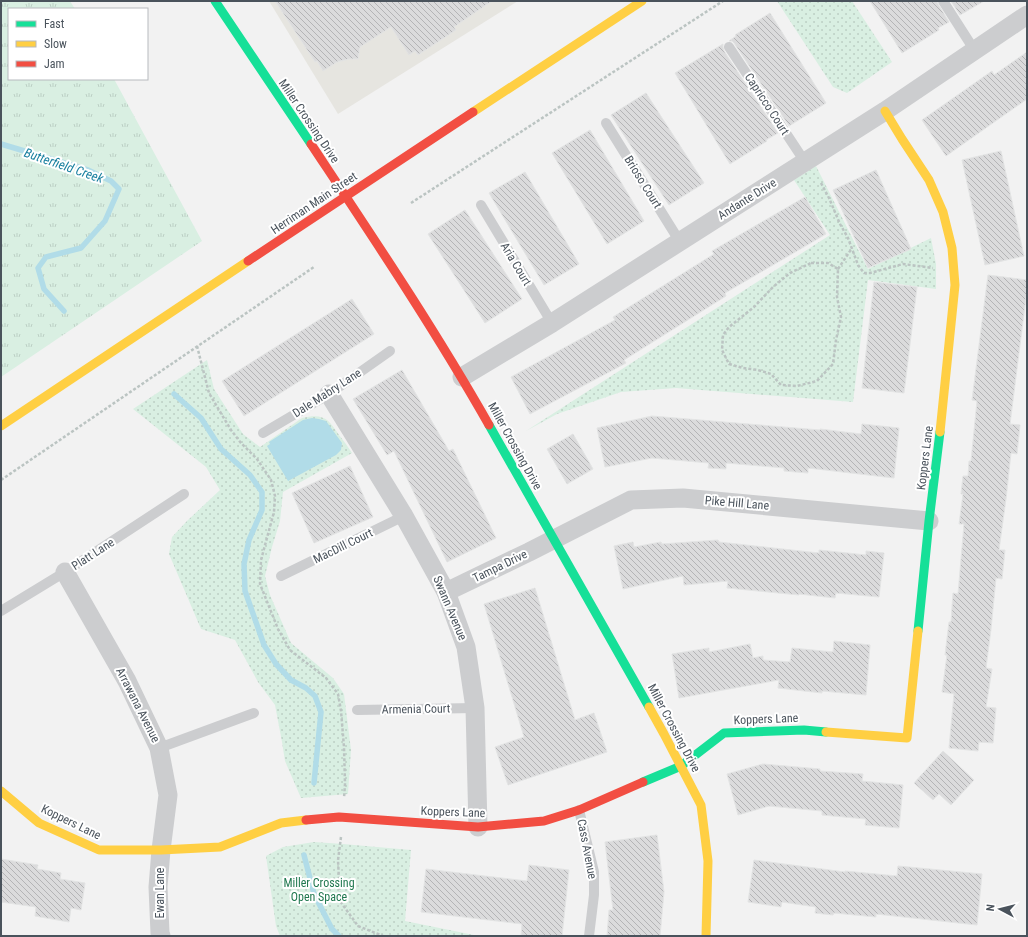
<svg xmlns="http://www.w3.org/2000/svg" width="1028" height="937" font-family="'Roboto Condensed',sans-serif">
<defs>
<pattern id="grass-tufts" width="24" height="20" patternUnits="userSpaceOnUse"><rect width="24" height="20" fill="#d9efe2"/><path d="M3 7l-1-3M5 7V3M7 7l1-3M15 17l-1-3M17 17v-4M19 17l1-3" fill="none" stroke="#bccfc4"/></pattern>
<pattern id="park-dots" width="8" height="8" patternUnits="userSpaceOnUse"><rect width="8" height="8" fill="#d9efe2"/><path d="M2 2h.1M6 6h.1" fill="none" stroke="#bccfc4" stroke-width="1.8" stroke-linecap="round"/></pattern>
<pattern id="building-back-hatch" width="6" height="6" patternUnits="userSpaceOnUse"><rect width="6" height="6" fill="#dbdbdc"/><path d="M-1 5l2 2M0 0l6 6M5-1l2 2" fill="none" stroke="#b4b4b6"/></pattern>
</defs>
<rect width="100%" height="100%" fill="#f2f2f2"/>
<path fill="#e6e5e0" d="M 269,1 L 518,1 L 338,114 Z"/>
<path fill="url(#grass-tufts)" d="M 1,1 L 70,1 L 75,9 L 9,9 L 9,79 L 114,79 L 202,241 L 1,377 Z"/>
<g fill="url(#park-dots)">
<path d="M 777,1 L 852,1 L 892,62 L 847,93 L 833,87 Z"/>
<path d="M 816,166 L 868,269 L 931,238 L 936,264 L 936,289 L 868,280 L 853,402 L 676,388 L 621,392 L 557,414 L 526,431 L 830,235 L 794,180 Z"/>
<path d="M 207,360 L 214,389 L 243,434 L 260,447 L 302,418 C 323,413 328,418 339,435 C 344,441 348,447 352,453 L 283,492 L 280,521 L 272,547 L 265,576 L 270,595 L 291,643 L 333,678 L 344,694 L 351,750 L 348,794 L 301,798 L 285,761 L 282,742 L 275,705 L 258,682 L 235,640 L 201,629 L 169,554 L 172,537 L 187,521 L 220,490 L 206,467 L 133,409 Z"/>
<path d="M 314,842 L 343,844 L 411,850 L 405,921 L 479,936 L 280,936 L 276,926 L 266,856 L 283,847 Z"/>
</g>
<path fill="#b1dce8" d="M 312,418 L 319,419 L 326,421 L 342,443 L 341,450 L 336,455 L 288,481 L 267,446 L 270,444 L 269,442 L 303,420 Z"/>
<g fill="none" stroke-linecap="round" stroke-linejoin="round">
<g stroke="#b1dce8" stroke-width="5.5">
<path d="M 1,144 L 88,170 L 111,181 L 119,189 L 105,221 L 81,248 L 46,257 L 38,268 L 44,289 L 64,311"/>
<path d="M 174,394 L 201,418 L 221,449 L 250,475 L 262,492 L 262,510 L 249,540 L 244,564 L 245,591 L 264,645 L 276,664 L 291,680 L 306,688 L 315,696 L 321,712 L 314,783"/>
<path d="M 304,855 L 314,894 L 332,929 L 339,936"/>
</g>
</g>
<g fill="url(#building-back-hatch)" stroke="#e3e4e4">
<path d="M 275,1 L 492,1 L 454,27 L 456,30 L 418,55 L 415,51 L 409,55 L 391,27 L 360,47 L 358,59 L 349,59 L 337,62 L 323,71 L 317,61 L 315,62 Z"/>
<path d="M 870,1 L 937,1 L 938,4 L 949,22 L 938,28 L 939,30 L 902,53 Z"/>
<path d="M 951,1 L 984,1 L 960,15 Z"/>
<path d="M 770,13 L 826,103 L 789,126 L 734,43 L 732,41 L 729,41 L 736,36 L 735,35 Z"/>
<path d="M 723,44 L 723,47 L 724,51 L 778,133 L 766,140 L 767,141 L 730,164 L 675,73 Z"/>
<path d="M 1027,52 L 1027,99 L 946,156 L 922,120 L 992,71 L 994,75 Z"/>
<path d="M 646,93 L 704,183 L 669,205 L 611,115 Z"/>
<path d="M 590,130 L 644,221 L 607,244 L 552,153 Z"/>
<path d="M 1001,151 L 1024,256 L 985,265 L 962,160 Z"/>
<path d="M 876,170 L 911,249 L 868,268 L 833,190 Z"/>
<path d="M 525,172 L 579,264 L 544,285 L 489,193 Z"/>
<path d="M 805,197 L 826,234 L 725,293 L 726,296 L 624,360 L 626,363 L 530,414 L 511,377 L 615,320 L 613,317 L 714,254 L 712,251 Z"/>
<path d="M 465,210 L 522,299 L 485,323 L 428,234 Z"/>
<path d="M 988,275 L 1027,280 L 1027,290 L 1010,424 L 1020,425 L 1017,454 L 1011,453 L 1006,499 L 999,550 L 1005,550 L 1002,579 L 996,578 L 991,629 L 986,668 L 992,669 L 986,707 L 996,708 L 993,743 L 979,742 L 978,751 L 949,748 L 954,694 L 942,692 L 947,655 L 945,655 L 949,622 L 951,622 L 953,593 L 958,594 L 964,524 L 959,524 L 963,494 L 961,494 L 963,476 L 968,476 L 969,461 L 971,461 L 977,401 L 972,400 Z"/>
<path d="M 874,282 L 917,287 L 904,393 L 862,388 Z"/>
<path d="M 352,299 L 374,334 L 244,416 L 222,381 Z"/>
<path d="M 402,370 L 449,451 L 453,449 L 496,538 L 447,562 L 394,451 L 387,455 L 353,399 Z"/>
<path d="M 652,416 L 820,430 L 820,429 L 861,434 L 862,424 L 899,428 L 894,478 L 808,468 L 808,473 L 784,471 L 784,468 L 726,463 L 726,469 L 708,468 L 709,463 L 652,458 L 605,467 L 597,428 Z"/>
<path d="M 573,434 L 593,469 L 567,484 L 547,449 Z"/>
<path d="M 350,466 L 373,517 L 314,543 L 292,493 Z"/>
<path d="M 718,540 L 719,542 L 819,553 L 819,550 L 866,555 L 866,551 L 884,553 L 879,597 L 836,593 L 835,598 L 799,594 L 799,595 L 727,588 L 728,581 L 684,585 L 683,576 L 623,589 L 614,546 L 633,542 L 634,547 L 661,542 L 662,544 Z"/>
<path d="M 535,588 L 575,720 L 594,713 L 607,752 L 508,785 L 495,747 L 524,737 L 484,604 Z"/>
<path d="M 834,641 L 870,645 L 866,695 L 822,691 L 822,693 L 778,688 L 779,680 L 679,698 L 672,654 L 709,648 L 709,652 L 750,644 L 753,658 L 763,656 L 763,660 L 790,662 L 792,648 L 833,652 Z"/>
<path d="M 943,751 L 974,780 L 951,805 L 939,794 L 933,800 L 914,783 Z"/>
<path d="M 763,764 L 820,769 L 820,771 L 863,774 L 862,781 L 903,785 L 899,828 L 865,825 L 866,819 L 822,815 L 822,811 L 769,806 L 738,815 L 727,774 Z"/>
<path d="M 657,835 L 664,892 L 660,936 L 607,936 L 609,910 L 613,910 L 605,842 Z"/>
<path d="M 1,859 L 38,865 L 37,869 L 61,873 L 60,879 L 85,883 L 81,910 L 71,908 L 69,922 L 35,916 L 36,907 L 1,902 Z"/>
<path d="M 754,860 L 845,872 L 845,871 L 897,876 L 898,866 L 982,874 L 977,925 L 876,914 L 876,917 L 834,913 L 833,915 L 815,913 L 816,907 L 782,902 L 781,907 L 748,902 Z"/>
<path d="M 529,865 L 569,870 L 562,936 L 521,936 L 522,924 L 421,912 L 426,869 L 527,881 Z"/>
</g>
<g fill="none" stroke-linecap="round" stroke-linejoin="round">
<g stroke="#bbc4c2" stroke-width="2.5" stroke-dasharray="3 2" stroke-linecap="butt">
<path d="M 821,183 L 829,198 L 840,224 L 848,238 L 858,265 L 864,273 L 870,273 L 903,264 L 933,268"/>
<path d="M 411,203 L 723,1"/>
<path d="M 811,263 L 828,263 L 838,269 L 837,297 L 841,317 L 836,340 L 833,364 L 817,381 L 797,386 L 781,385 L 771,374 L 758,370 L 743,368 L 729,364 L 722,350 L 723,335 L 729,327 L 754,307 L 773,287 L 790,273 Z"/>
<path d="M 838,269 L 852,248"/>
<path d="M 197,346 L 209,393 L 219,410 L 231,430 L 241,443 L 257,459 L 271,480 L 275,496 L 274,512 L 261,560 L 260,584 L 278,629 L 290,650 L 326,678 L 338,694 L 341,711 L 344,747 L 345,784 L 344,798"/>
<path d="M 1,480 L 314,267"/>
<path d="M 341,837 L 338,860 L 340,901 L 358,926 L 383,936"/>
</g>
<g stroke="#cccdcf" stroke-width="10">
<path d="M 943,1 L 975,51"/>
<path d="M 729,47 L 805,162"/>
<path d="M 606,123 L 680,242"/>
<path d="M 481,205 L 552,323"/>
<path d="M 263,433 L 329,394 L 390,351"/>
<path d="M 281,576 L 404,516"/>
<path d="M 1,611 L 65,572 L 184,494"/>
<path d="M 357,710 L 475,708"/>
<path d="M 159,748 L 254,713"/>
<path d="M 579,810 L 594,872 L 594,895 L 589,936"/>
</g>
<g stroke="#cccdcf" stroke-width="19">
<path d="M 462,377 L 552,323 L 885,111 L 1027,15"/>
<path d="M 329,394 L 404,516 L 446,592 L 466,647 L 475,708 L 478,827"/>
<path d="M 65,572 L 127,681 L 159,748 L 168,795 L 161,850 L 158,887 L 160,933 L 161,936"/>
<path d="M 446,592 L 529,552 L 631,500 L 683,498 L 929,521"/>
</g>
<g stroke="#16e098" stroke-width="9">
<path d="M 215,1 L 311,144"/>
<path d="M 489,425 L 649,707"/>
<path d="M 918,631 L 929,521 L 940,432"/>
<path d="M 643,782 L 681,766 L 724,733 L 804,730 L 826,732"/>
</g>
<g stroke="#ffcf43" stroke-width="9">
<path d="M 885,111 L 902,139 L 929,180 L 943,212 L 952,248 L 955,285 L 940,432"/>
<path d="M 473,112 L 642,1"/>
<path d="M 1,426 L 248,261"/>
<path d="M 649,707 L 664,734 L 701,805 L 708,861 L 706,936"/>
<path d="M 826,732 L 907,738 L 918,631"/>
<path d="M 1,791 L 39,823 L 99,850 L 161,850 L 220,847 L 281,823 L 306,820"/>
</g>
<g stroke="#f24e42" stroke-width="9">
<path d="M 311,144 C 372,236 434,328 489,425"/>
<path d="M 248,261 L 473,112"/>
<path d="M 306,820 L 339,817 L 478,827 L 544,821 L 579,810 L 643,782"/>
</g>
</g>
<g text-anchor="middle" stroke-width="4" stroke-linejoin="round" paint-order="stroke">
<g font-size="12" fill="#4a535c" stroke="#fff">
<text transform="translate(767 104) rotate(57)" y="4">Capricco Court</text>
<text transform="translate(309 121) rotate(56)" y="4">Miller Crossing Drive</text>
<text transform="translate(643 182) rotate(58)" y="4">Brioso Court</text>
<text transform="translate(747 199) rotate(-32)" y="4">Andante Drive</text>
<text transform="translate(314 203) rotate(-34)" y="4">Herriman Main Street</text>
<text transform="translate(516 264) rotate(59)" y="4">Aria Court</text>
<text transform="translate(327 393) rotate(-33)" y="4">Dale Mabry Lane</text>
<text transform="translate(515 446) rotate(61)" y="4">Miller Crossing Drive</text>
<text transform="translate(925 458) rotate(-83)" y="4">Koppers Lane</text>
<text transform="translate(737 503) rotate(5)" y="4">Pike Hill Lane</text>
<text transform="translate(343 546) rotate(-26)" y="4">MacDill Court</text>
<text transform="translate(93 554) rotate(-33)" y="4">Platt Lane</text>
<text transform="translate(500 566) rotate(-26)" y="4">Tampa Drive</text>
<text transform="translate(450 608) rotate(67)" y="4">Swann Avenue</text>
<text transform="translate(138 705) rotate(63)" y="4">Arrawana Avenue</text>
<text transform="translate(416 709) rotate(-1)" y="4">Armenia Court</text>
<text transform="translate(766 719) rotate(-2)" y="4">Koppers Lane</text>
<text transform="translate(674 728) rotate(62)" y="4">Miller Crossing Drive</text>
<text transform="translate(453 812) rotate(2)" y="4">Koppers Lane</text>
<text transform="translate(71 822) rotate(26)" y="4">Koppers Lane</text>
<text transform="translate(587 849) rotate(79)" y="4">Cass Avenue</text>
<text transform="translate(160 893) rotate(-90)" y="4">Ewan Lane</text>
</g>
<g font-size="12" fill="#20784f" stroke="#fff">
<text x="319" y="887">Miller Crossing<tspan x="319" dy="14">Open Space</tspan></text>
</g>
<g font-size="13" font-style="italic" fill="#1a80a0" stroke="#fff">
<text transform="translate(64 165) rotate(19)" y="5">Butterfield Creek</text>
</g>
</g>
<rect width="1028" height="937" fill="none" stroke="#4a535c" stroke-width="4"/>
<rect x="8" y="8" width="140" height="72" fill="#ffffff" stroke="#b7babe"/>
<rect x="16" y="21" width="20" height="6" fill="#16e098" stroke="#b7babe"/>
<text x="44" y="28" font-size="12" fill="#4a535c">Fast</text>
<rect x="16" y="41" width="20" height="6" fill="#ffcf43" stroke="#b7babe"/>
<text x="44" y="48" font-size="12" fill="#4a535c">Slow</text>
<rect x="16" y="61" width="20" height="6" fill="#f24e42" stroke="#b7babe"/>
<text x="44" y="68" font-size="12" fill="#4a535c">Jam</text>
<g transform="translate(1000 909) rotate(277)" stroke="#ffffff" stroke-width="3" paint-order="stroke">
<path d="M0-3L7 15L0 10L-7 15Z" fill="#4a535c"/>
<text y="-6" font-size="11" font-weight="bold" text-anchor="middle" fill="#4a535c">N</text>
</g>
</svg>
